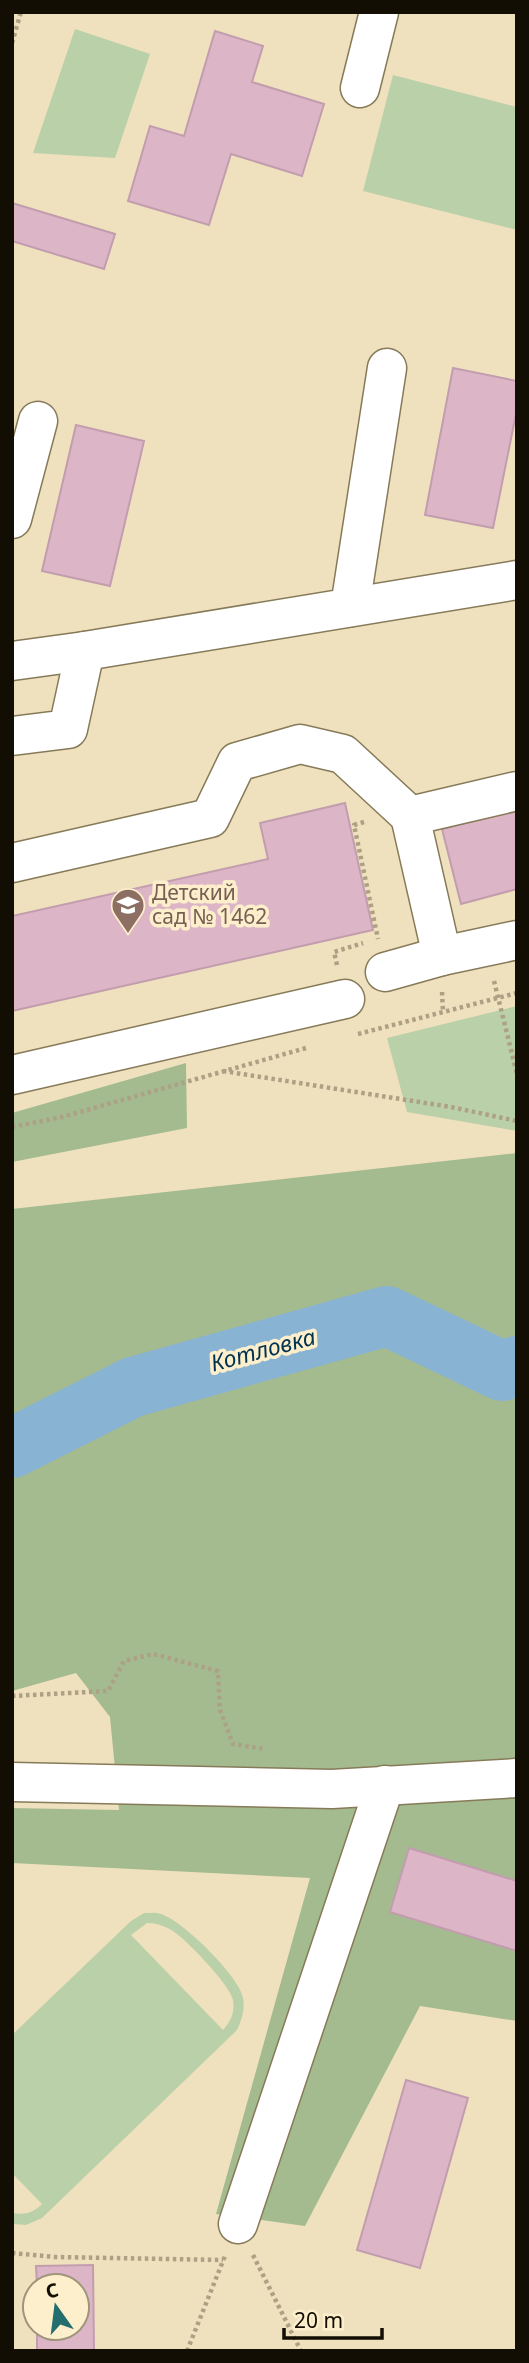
<svg xmlns="http://www.w3.org/2000/svg" width="529" height="2363" font-family="'Noto Sans',sans-serif">
<rect width="100%" height="100%" fill="#f0e1be"/>
<g fill="#bad0a9" fill-rule="evenodd">
<path d="M 75,29 L 150,54 L 115,158 L 33,153 Z"/>
<path d="M 393,75 L 517,107 L 517,230 L 363,191 Z"/>
<path d="M 517,1006 L 517,1131 L 407,1112 L 387,1038 Z"/>
<path d="M 144,1913 C 149,1913 156,1912 161,1914 C 182,1920 240,1977 243,1998 C 245,2010 242,2019 237,2030 L 42,2218 L 26,2225 L 12,2224 L 12,2213 C 25,2215 33,2213 42,2204 L 12,2173 L 12,2035 L 131,1921 ZM 147,1923 C 158,1923 168,1927 177,1934 C 190,1944 230,1985 233,2000 C 235,2012 231,2021 223,2030 L 131,1935 Z"/>
</g>
<g fill="#a4bb90">
<path d="M 186,1063 L 187,1128 L 12,1162 L 12,1113 Z"/>
<path d="M 517,1153 L 517,2021 L 420,2006 L 305,2226 L 216,2214 L 310,1878 L 12,1863 L 12,1808 L 119,1810 L 110,1717 L 76,1673 L 12,1691 L 12,1209 Z"/>
</g>
<g fill="none" stroke-linecap="round" stroke-linejoin="round">
<path stroke="#89b3d3" stroke-width="60" d="M 12,1448 L 133,1387 L 387,1316 L 502,1371 L 517,1366"/>
</g>
<g fill="#dcb6c7" stroke="#c29dae" stroke-width="2">
<path d="M 215,31 L 263,46 L 252,82 L 324,104 L 302,176 L 231,154 L 209,225 L 128,201 L 150,126 L 184,136 Z"/>
<path d="M 12,203 L 115,234 L 104,269 L 12,241 Z"/>
<path d="M 453,368 L 517,381 L 517,409 L 493,528 L 425,515 Z"/>
<path d="M 76,425 L 144,441 L 110,586 L 42,571 Z"/>
<path d="M 345,803 L 373,930 L 12,1011 L 12,916 L 268,859 L 260,823 Z"/>
<path d="M 517,810 L 517,889 L 461,904 L 442,829 Z"/>
<path d="M 409,1848 L 517,1881 L 517,1951 L 390,1912 Z"/>
<path d="M 406,2080 L 468,2098 L 420,2268 L 357,2250 Z"/>
<path d="M 93,2265 L 94,2351 L 37,2351 L 37,2328 L 77,2328 L 77,2286 L 37,2286 L 36,2266 Z"/>
</g>
<g fill="none" stroke-linecap="round" stroke-linejoin="round">
<defs>
<g id="minor">
<path d="M 360,88 L 379,12"/>
<path d="M 12,519 L 38,421"/>
<path d="M 350,607 L 387,368"/>
<path d="M 12,661 L 85,651 L 517,580"/>
<path d="M 12,736 L 68,729 L 85,651"/>
<path d="M 12,863 L 210,818 L 237,762 L 300,744 L 343,754 L 410,816"/>
<path d="M 442,956 L 410,816 L 517,791"/>
<path d="M 385,972 L 442,956 L 517,940"/>
<path d="M 12,1075 L 345,999"/>
<path d="M 12,1782 L 332,1789 L 517,1778"/>
<path d="M 238,2224 L 385,1785"/>
</g>
</defs>
<use href="#minor" stroke="#867a59" stroke-width="41"/>
<g stroke="#ada185" stroke-width="4.5" stroke-dasharray="3.5 3.5" stroke-linecap="butt">
<path d="M 12,43 L 21,12"/>
<path d="M 364,822 L 354,825 L 378,939"/>
<path d="M 337,965 L 334,952 L 363,943"/>
<path d="M 494,981 L 517,1074"/>
<path d="M 442,992 L 443,1012"/>
<path d="M 358,1034 L 517,993"/>
<path d="M 223,1071 L 451,1107 L 517,1121"/>
<path d="M 12,1127 L 62,1117 L 306,1048"/>
<path d="M 12,1696 L 108,1691 L 124,1661 L 153,1654 L 218,1671 L 220,1710 L 233,1744 L 265,1749"/>
<path d="M 12,2253 L 55,2257 L 223,2260"/>
<path d="M 253,2255 L 301,2351"/>
<path d="M 187,2351 L 225,2256"/>
</g>
<use href="#minor" stroke="#fff" stroke-width="38"/>
</g>
<defs>
<symbol id="school-pin" viewBox="-11 -11 22 30"><path d="M0 17L-7.5 6A9.5 9.5 0 1 1 7.5 6Z" fill="#8d6e63" stroke="#fdefcb"/><path d="M0-5L7-2L0 1L-7-2ZM-4 1L0 2.5L4 1V4Q0 6-4 4Z" fill="#fff"/></symbol>
</defs>
<g fill-rule="evenodd">
<use href="#school-pin" x="109" y="886" width="38" height="52"/>
</g>
<g text-anchor="middle" stroke-width="7" stroke-linejoin="round" paint-order="stroke">
<g font-size="21" fill="#785e54" stroke="#fdefcb" text-anchor="start">
<text x="152" y="900">Детский<tspan x="152" dy="24">сад № 1462</tspan></text>
</g>
<g font-size="23" font-style="italic" fill="#003352" stroke="#fdefcb">
<text transform="translate(263 1350) rotate(-15)" y="8">Котловка</text>
</g>
</g>
<rect width="529" height="2363" fill="none" stroke="#130e03" stroke-width="28"/>
<g transform="translate(56 2307) rotate(346)"><circle r="33" fill="#fdefcb" stroke="#9f957b" stroke-width="2"/>
<path d="M0-5L12 26L0 18L-12 26Z" fill="#236e6e"/>
<text y="-10" font-size="19" font-weight="bold" text-anchor="middle" fill="#130e03">С</text>
</g>
<path d="M284 2328v10h98v-10" fill="none" stroke="#130e03" stroke-width="3.5"/>
<text x="294" y="2328" font-size="21" fill="#130e03" stroke="#fdefcb" stroke-width="5" paint-order="stroke">20 m</text>
</svg>
